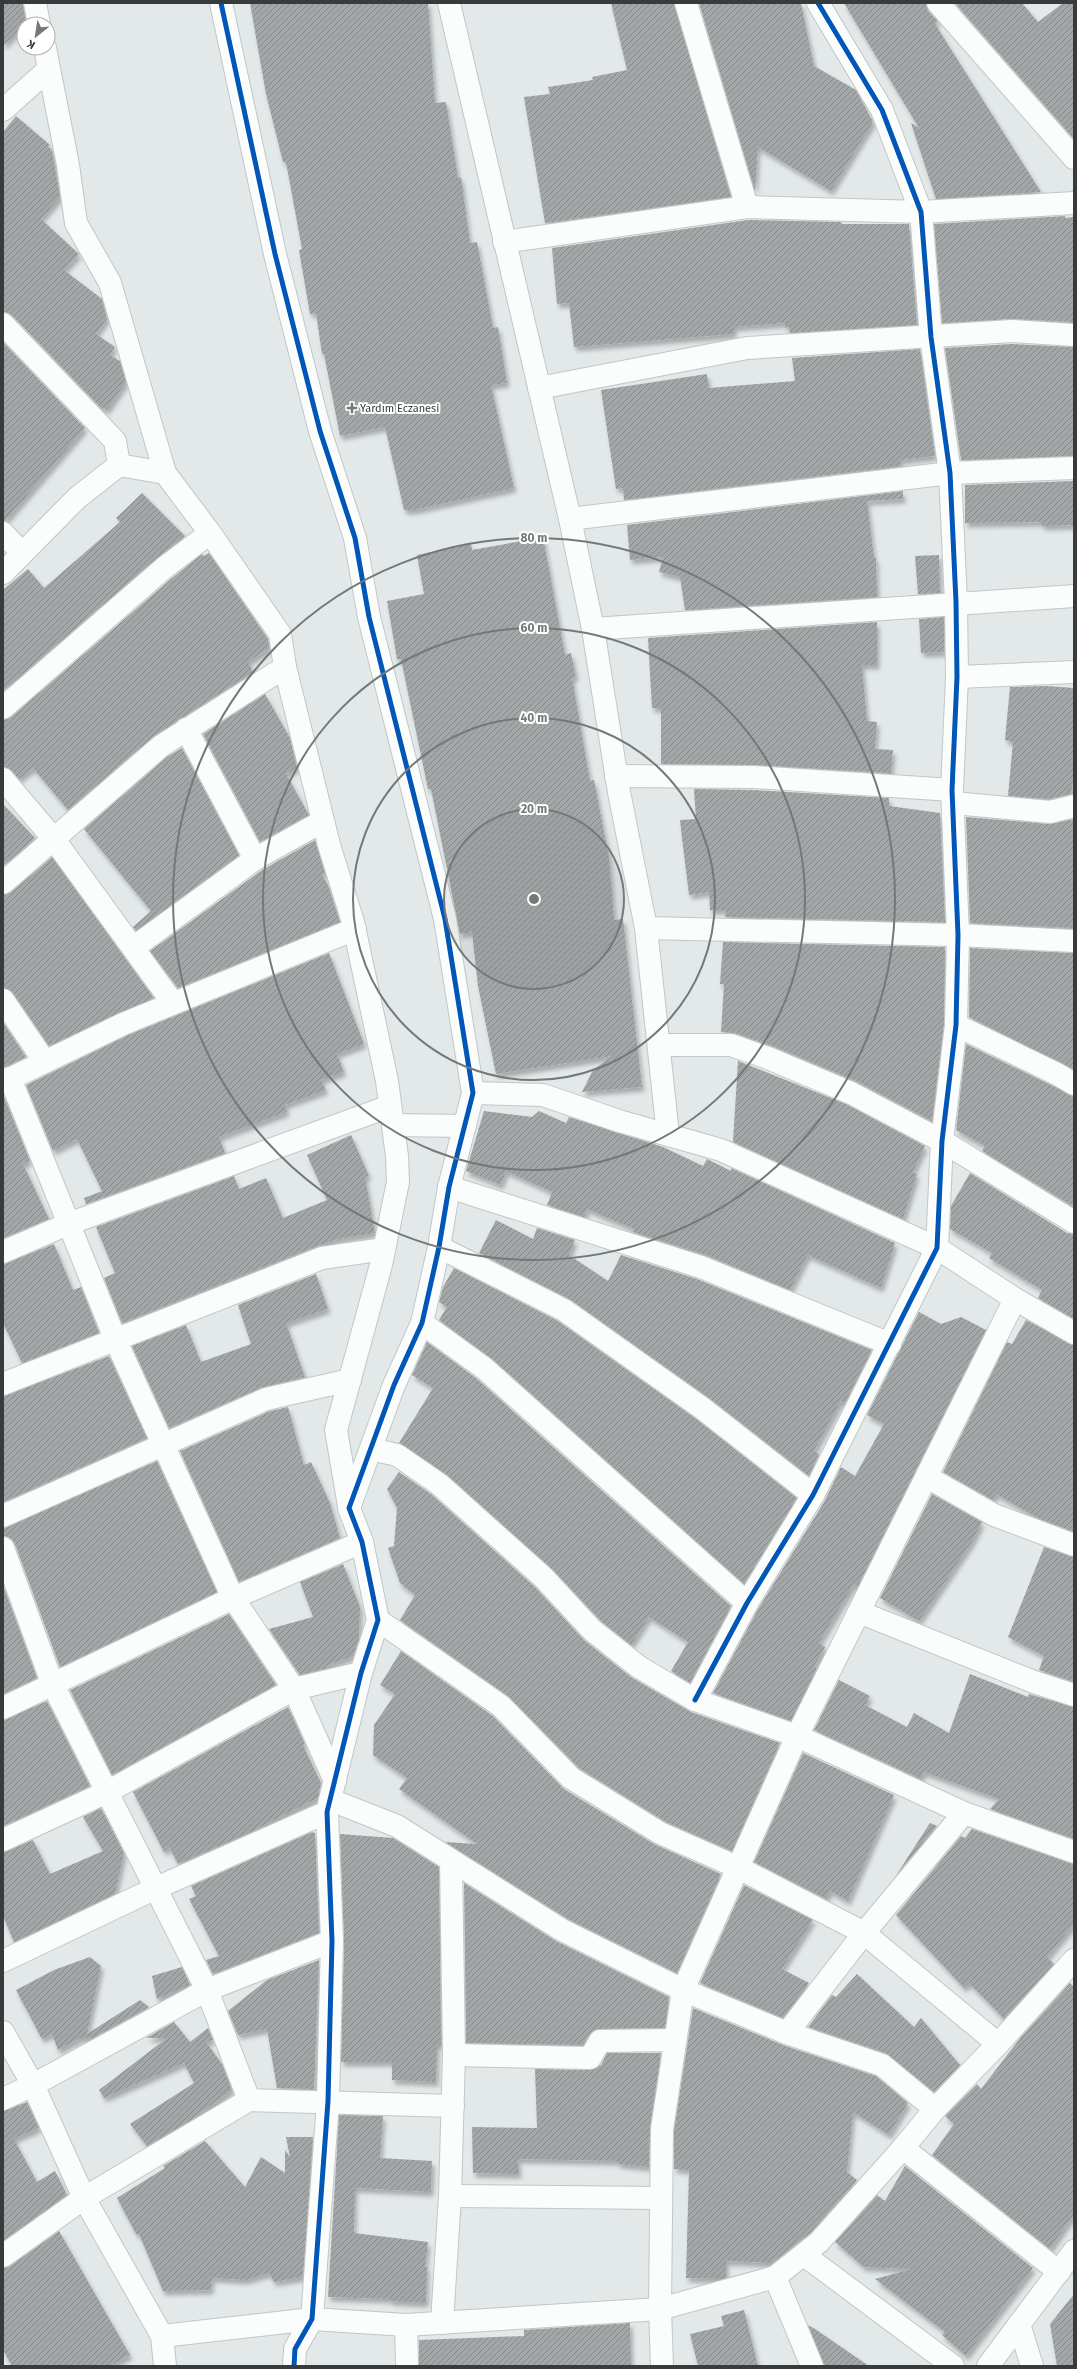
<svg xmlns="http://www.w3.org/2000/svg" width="1077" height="2369" font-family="'Fira Sans',sans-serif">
<defs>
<pattern id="building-hatch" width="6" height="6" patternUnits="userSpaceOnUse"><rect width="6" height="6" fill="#a3a7a8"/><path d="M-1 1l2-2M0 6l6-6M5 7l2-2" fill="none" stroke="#86898a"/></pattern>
<filter id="shadow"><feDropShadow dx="2.5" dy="4.5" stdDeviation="2" flood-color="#0004"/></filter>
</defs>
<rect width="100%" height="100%" fill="#e3e8e9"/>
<g fill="url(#building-hatch)" filter="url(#shadow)">
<path d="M 3,3 L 23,3 L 26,23 L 3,46 Z"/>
<path d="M 250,3 L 428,3 L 435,103 L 446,102 L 458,178 L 461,177 L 470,243 L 477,242 L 493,328 L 498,327 L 507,383 L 491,385 L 514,488 L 414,510 L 404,510 L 385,427 L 340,436 L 324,354 L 322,354 L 316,313 L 310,314 L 299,250 L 302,249 L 286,162 L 283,162 L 266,94 Z"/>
<path d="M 611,3 L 674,3 L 731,197 L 545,223 L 524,97 L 550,94 L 548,87 L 593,80 L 592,77 L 627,70 Z"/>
<path d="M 699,3 L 801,3 L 814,66 L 856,90 L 873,122 L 831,191 L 758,147 L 755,192 Z"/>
<path d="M 844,3 L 926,3 L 928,11 L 938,21 L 935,24 L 1041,192 L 936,199 L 911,123 L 919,128 Z"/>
<path d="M 955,3 L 1022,3 L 1038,22 L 1063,3 L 1074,3 L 1074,139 Z"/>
<path d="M 16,116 L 50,145 L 48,147 L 52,150 L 60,197 L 41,219 L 79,254 L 64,270 L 102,299 L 107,319 L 96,334 L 115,347 L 110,355 L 120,361 L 126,382 L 107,410 L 103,407 L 102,409 L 12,315 L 3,312 L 3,132 Z"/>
<path d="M 1065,216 L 1065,218 L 1074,217 L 1074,322 L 1011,319 L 942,323 L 934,224 Z"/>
<path d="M 748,220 L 841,222 L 842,224 L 909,224 L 917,325 L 790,333 L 789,327 L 785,328 L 785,323 L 734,327 L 734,334 L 574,347 L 569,303 L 557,304 L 552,248 Z"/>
<path d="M 3,342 L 85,428 L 5,521 L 3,521 Z"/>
<path d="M 1012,344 L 1074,347 L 1074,456 L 961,460 L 945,348 Z"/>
<path d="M 920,349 L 935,456 L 900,460 L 900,466 L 624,500 L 623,488 L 616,489 L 601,390 L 707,374 L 709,388 L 795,381 L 792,358 Z"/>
<path d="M 1074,481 L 1074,525 L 1042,526 L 1042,522 L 965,523 L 965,485 Z"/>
<path d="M 903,491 L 903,499 L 867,501 L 874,558 L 876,558 L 877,597 L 685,610 L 680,577 L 659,572 L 663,557 L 630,560 L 627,525 Z"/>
<path d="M 142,493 L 185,536 L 156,559 L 3,691 L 3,590 L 28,569 L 44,588 L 120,522 L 116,518 Z"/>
<path d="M 543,537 L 565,655 L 571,653 L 576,677 L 572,678 L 590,781 L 594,780 L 609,858 L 614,920 L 623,919 L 642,1087 L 582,1092 L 593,1070 L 612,1056 L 496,1074 L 478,986 L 472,932 L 460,934 L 431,789 L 428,789 L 401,659 L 397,659 L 387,601 L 424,594 L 417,555 L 471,544 L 472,550 Z"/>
<path d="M 209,553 L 268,639 L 269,648 L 248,662 L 253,672 L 154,736 L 68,810 L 33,768 L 19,779 L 12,771 L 3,767 L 3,720 L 11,717 L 172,578 L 202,554 L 204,556 Z"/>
<path d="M 939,555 L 940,593 L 918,594 L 915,556 Z"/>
<path d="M 944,617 L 944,652 L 921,653 L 919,619 Z"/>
<path d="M 877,622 L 877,665 L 862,665 L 867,721 L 877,722 L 875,749 L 893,750 L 891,773 L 755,765 L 661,764 L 661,708 L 652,708 L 648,638 Z"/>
<path d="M 1046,686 L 1074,688 L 1074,775 L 1071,794 L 1049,799 L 1008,796 L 1013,742 L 1005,740 L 1010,687 Z"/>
<path d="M 265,694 L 290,738 L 297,768 L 286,774 L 309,815 L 260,842 L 203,734 Z"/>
<path d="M 182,748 L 239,855 L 136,931 L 133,927 L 151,911 L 84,829 L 168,756 Z"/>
<path d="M 694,789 L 754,790 L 889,798 L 889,806 L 940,813 L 945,922 L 725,917 L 726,910 L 710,910 L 709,892 L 689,895 L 683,846 L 680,820 L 696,819 Z"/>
<path d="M 3,804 L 35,838 L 3,866 Z"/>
<path d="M 966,817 L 1049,824 L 1074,819 L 1074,928 L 970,923 Z"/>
<path d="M 315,840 L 325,873 L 322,875 L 328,885 L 340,922 L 178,988 L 150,951 L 262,870 Z"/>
<path d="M 52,857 L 154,998 L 49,1046 L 13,993 L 3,988 L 3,895 L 11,892 Z"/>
<path d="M 723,942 L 945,947 L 944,1024 L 932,1121 L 856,1081 L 773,1046 L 735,1033 L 721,1032 L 724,984 L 720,984 Z"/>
<path d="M 970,948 L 1074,953 L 1074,1070 L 969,1017 Z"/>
<path d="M 329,953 L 364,1044 L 337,1054 L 344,1072 L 321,1080 L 326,1090 L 285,1105 L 287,1112 L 219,1137 L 225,1153 L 86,1204 L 84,1198 L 102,1191 L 77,1139 L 53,1151 L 26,1085 L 128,1035 Z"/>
<path d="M 3,1022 L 26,1057 L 3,1068 Z"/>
<path d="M 966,1044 L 1074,1096 L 1074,1200 L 1071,1205 L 982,1151 L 985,1146 L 956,1130 Z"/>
<path d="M 738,1061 L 846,1104 L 925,1146 L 913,1172 L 917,1174 L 903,1219 L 733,1142 Z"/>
<path d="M 3,1094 L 30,1161 L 23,1164 L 49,1219 L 3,1238 Z"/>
<path d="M 484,1111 L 532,1117 L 539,1111 L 566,1123 L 569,1117 L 663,1147 L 703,1166 L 707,1159 L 731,1171 L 731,1168 L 895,1243 L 881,1288 L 808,1255 L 790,1290 L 706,1255 L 633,1232 L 634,1229 L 587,1209 L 584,1217 L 547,1205 L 552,1192 L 506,1171 L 501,1185 L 466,1171 Z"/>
<path d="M 351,1135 L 369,1176 L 365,1177 L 375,1233 L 338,1239 L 317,1246 L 122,1323 L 104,1278 L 115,1273 L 96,1227 L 234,1176 L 239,1189 L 266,1178 L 283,1218 L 327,1200 L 307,1155 Z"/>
<path d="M 970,1173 L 1067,1233 L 1074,1234 L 1074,1319 L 1038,1298 L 1042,1290 L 989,1258 L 992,1253 L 950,1229 L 951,1206 Z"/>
<path d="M 496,1220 L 533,1239 L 537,1228 L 575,1240 L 569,1255 L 608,1281 L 621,1255 L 697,1279 L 872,1350 L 845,1403 L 841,1401 L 814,1451 L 819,1454 L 809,1476 L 709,1398 L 571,1300 L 479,1253 Z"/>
<path d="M 54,1244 L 73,1290 L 81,1287 L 99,1333 L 22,1363 L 3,1323 L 3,1264 Z"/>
<path d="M 454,1268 L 558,1321 L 695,1418 L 797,1498 L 744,1584 L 492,1359 L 439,1320 L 447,1307 L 439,1302 L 443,1287 Z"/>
<path d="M 316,1274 L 328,1309 L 286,1323 L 305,1377 L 261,1388 L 169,1428 L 132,1346 L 186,1325 L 201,1362 L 251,1344 L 238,1305 Z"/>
<path d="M 919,1312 L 941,1324 L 961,1317 L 986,1330 L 858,1586 L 854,1584 L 819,1643 L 825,1647 L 814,1667 L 817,1668 L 791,1721 L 713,1693 L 758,1609 L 824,1502 L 841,1467 L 855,1476 L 884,1424 L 867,1415 Z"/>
<path d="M 1026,1320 L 1074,1345 L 1074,1532 L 1038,1518 L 996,1494 L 993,1500 L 943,1472 L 1007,1342 L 1012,1344 Z"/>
<path d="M 427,1342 L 476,1378 L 731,1606 L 690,1683 L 671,1671 L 688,1642 L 649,1617 L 631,1645 L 601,1621 L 552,1569 L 447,1475 L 399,1443 L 433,1388 L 412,1375 Z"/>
<path d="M 109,1356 L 147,1438 L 3,1502 L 3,1396 Z"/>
<path d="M 288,1407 L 304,1465 L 311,1462 L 330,1503 L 340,1538 L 239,1582 L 180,1451 L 270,1411 Z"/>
<path d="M 157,1461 L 217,1592 L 60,1667 L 15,1544 L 11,1538 L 3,1536 L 3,1528 Z"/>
<path d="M 399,1472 L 431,1494 L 535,1587 L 584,1640 L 631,1677 L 691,1712 L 780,1743 L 732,1851 L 666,1822 L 579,1768 L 508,1696 L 400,1620 L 415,1595 L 400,1583 L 388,1548 L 394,1546 L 397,1508 L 387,1489 Z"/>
<path d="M 932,1494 L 982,1522 L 972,1542 L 919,1621 L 880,1598 Z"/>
<path d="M 1044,1547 L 1074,1557 L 1074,1682 L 1039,1670 L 1044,1656 L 1008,1637 Z"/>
<path d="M 343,1564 L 360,1607 L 359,1639 L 353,1656 L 326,1666 L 327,1668 L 300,1675 L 269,1629 L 313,1617 L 300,1582 Z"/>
<path d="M 3,1585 L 37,1678 L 3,1694 Z"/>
<path d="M 229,1614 L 276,1685 L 112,1775 L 70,1690 Z"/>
<path d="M 401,1651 L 493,1716 L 564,1789 L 654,1844 L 721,1874 L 677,1973 L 568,1919 L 445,1842 L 477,1844 L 399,1789 L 407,1778 L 373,1755 L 374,1725 L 395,1694 L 380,1685 Z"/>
<path d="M 970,1674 L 1028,1697 L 1029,1694 L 1074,1707 L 1074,1839 L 990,1809 L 999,1799 L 924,1772 L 921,1779 L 814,1730 L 839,1680 L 870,1696 L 865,1705 L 907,1727 L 914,1713 L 949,1733 Z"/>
<path d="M 47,1701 L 90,1786 L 3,1826 L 3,1720 Z"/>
<path d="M 288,1707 L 305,1744 L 303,1745 L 321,1783 L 318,1798 L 256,1829 L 258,1829 L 178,1864 L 169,1847 L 164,1852 L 133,1792 Z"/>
<path d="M 803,1753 L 894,1795 L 848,1901 L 830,1891 L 826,1899 L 754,1862 Z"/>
<path d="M 101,1808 L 124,1853 L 115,1894 L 14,1942 L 3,1916 L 3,1852 L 33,1840 L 50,1874 L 103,1851 L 83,1817 Z"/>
<path d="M 930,1823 L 937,1826 L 895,1877 Z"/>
<path d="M 972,1829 L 1074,1864 L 1074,1924 L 1047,1957 L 1054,1964 L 1004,2019 L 969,1983 L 964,1988 L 896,1915 L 961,1836 L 965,1838 Z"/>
<path d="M 312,1832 L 315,1833 L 319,1933 L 213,1974 L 206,1960 L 219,1956 L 189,1899 L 196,1896 L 191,1886 Z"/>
<path d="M 340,1834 L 393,1838 L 439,1867 L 441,2045 L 437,2045 L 436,2082 L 392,2080 L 392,2062 L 341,2062 L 344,1941 Z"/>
<path d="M 464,1883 L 556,1941 L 669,1997 L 665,2028 L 599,2029 L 589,2034 L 583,2045 L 466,2043 Z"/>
<path d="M 744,1885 L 813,1920 L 782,1969 L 809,1983 L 783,2018 L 700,1983 Z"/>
<path d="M 90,1957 L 101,1966 L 87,2034 L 140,2000 L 149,2007 L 93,2038 L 81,2038 L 83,2037 L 58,2050 L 52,2034 L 42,2039 L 16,1990 L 54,1970 Z"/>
<path d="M 319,1960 L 314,2089 L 277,2088 L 267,2029 L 238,2035 L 228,2011 L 267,1980 Z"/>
<path d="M 182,1967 L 190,1985 L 157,1999 L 152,1976 Z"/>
<path d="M 857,1974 L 914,2027 L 921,2018 L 960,2065 L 934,2092 L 886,2053 L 808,2027 L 832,1995 L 836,1997 Z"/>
<path d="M 1070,1983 L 1074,1987 L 1074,2214 L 1050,2249 L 932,2155 L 954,2124 L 945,2116 L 977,2084 L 981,2089 L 1021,2037 Z"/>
<path d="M 693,2008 L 783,2045 L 876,2076 L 908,2103 L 889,2135 L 853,2112 L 847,2172 L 857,2180 L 810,2233 L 772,2263 L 726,2261 L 726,2278 L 720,2279 L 686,2278 L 689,2170 L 674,2169 L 674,2130 Z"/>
<path d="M 174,2022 L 190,2042 L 208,2028 L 213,2040 L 206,2042 L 222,2064 L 232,2090 L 188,2122 L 147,2146 L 130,2124 L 194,2083 L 184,2063 L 104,2098 L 99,2090 L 167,2038 L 146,2038 Z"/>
<path d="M 607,2053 L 661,2053 L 650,2127 L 649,2167 L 618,2164 L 618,2161 L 518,2159 L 519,2174 L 473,2173 L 472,2127 L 537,2128 L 535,2069 L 590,2070 L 601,2065 Z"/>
<path d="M 27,2102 L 39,2128 L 14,2139 L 37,2182 L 55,2171 L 67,2195 L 3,2241 L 3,2111 Z"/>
<path d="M 339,2115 L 383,2116 L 380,2158 L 432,2161 L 431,2192 L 355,2188 L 354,2233 L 428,2242 L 425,2267 L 427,2267 L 426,2303 L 390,2301 L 390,2299 L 328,2297 Z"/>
<path d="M 286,2137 L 313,2137 L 303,2277 L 274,2282 L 269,2273 L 246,2280 L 212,2278 L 211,2290 L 163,2291 L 139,2234 L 136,2234 L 117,2198 L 165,2168 L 163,2166 L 205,2141 L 245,2187 L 261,2157 L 285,2173 L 285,2150 L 290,2157 Z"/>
<path d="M 905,2166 L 1033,2268 L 966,2356 L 942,2335 L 945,2332 L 875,2279 L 911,2269 L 864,2267 L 835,2242 L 877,2195 L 885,2201 Z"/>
<path d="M 59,2231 L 130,2355 L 110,2366 L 12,2366 L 3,2350 L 3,2268 L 10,2266 Z"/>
<path d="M 1074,2294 L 1074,2366 L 1057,2366 L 1050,2324 Z"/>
<path d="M 744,2310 L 758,2366 L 698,2366 L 690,2334 L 724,2326 L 721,2316 Z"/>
<path d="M 630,2323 L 631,2366 L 419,2366 L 419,2340 L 524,2336 L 524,2330 Z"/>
<path d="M 808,2325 L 815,2329 L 869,2366 L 824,2366 Z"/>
</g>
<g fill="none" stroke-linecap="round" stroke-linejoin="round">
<defs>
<g id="minor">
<path d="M 35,3 L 39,24"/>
<path d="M 221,3 L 275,254 L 320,431 L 355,538 L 369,617 L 445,919 L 473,1093 L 449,1187 L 439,1247 L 422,1323 L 394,1385 L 349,1508 L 362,1542 L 378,1620 L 361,1673 L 327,1812 L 332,1941 L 328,2101 L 312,2319 L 295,2349 L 294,2366"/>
<path d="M 449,3 L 570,519 L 593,629 L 619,792 L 646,928 L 668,1135"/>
<path d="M 686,3 L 747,207"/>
<path d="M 938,3 L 1074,158"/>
<path d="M 45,48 L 68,165 L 76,223 L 110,283 L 165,473 L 210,533 L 280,634 L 285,667 L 329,845 L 353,922 L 387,1081 L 397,1156 L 398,1182 L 381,1265 L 336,1430 L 349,1506"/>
<path d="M 3,110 L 49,69"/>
<path d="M 504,242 L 747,207 L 921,212 L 1074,203"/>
<path d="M 3,324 L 115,441 L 119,465"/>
<path d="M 539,388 L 747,348 L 1012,331 L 1074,335"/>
<path d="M 570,519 L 950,473 L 1074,468"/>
<path d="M 3,533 L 22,553"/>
<path d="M 3,573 L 77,498 L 119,465 L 165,473"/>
<path d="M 593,629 L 1074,596"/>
<path d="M 957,677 L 1074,672"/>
<path d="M 3,708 L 164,568 L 210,533"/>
<path d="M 186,729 L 255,859"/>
<path d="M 616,776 L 754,777 L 952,790"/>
<path d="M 3,779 L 53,838 L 173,1003"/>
<path d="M 954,803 L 1050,812 L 1074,806"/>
<path d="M 3,883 L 161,746 L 285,667"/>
<path d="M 646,928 L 958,935 L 1074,941"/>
<path d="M 133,948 L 255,859 L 323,821"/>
<path d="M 3,1000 L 45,1062"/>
<path d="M 956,1025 L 1057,1074 L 1074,1084"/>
<path d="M 659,1045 L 731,1045 L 768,1058 L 851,1093 L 942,1141 L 1074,1222"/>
<path d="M 10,1078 L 116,1341 L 233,1598 L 294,1689 L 335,1781"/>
<path d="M 3,1082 L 123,1024 L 355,929"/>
<path d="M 473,1093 L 543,1095 L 619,1121 L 721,1150 L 937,1248 L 1015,1299 L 1074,1333"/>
<path d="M 393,1125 L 465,1126"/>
<path d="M 449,1187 L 701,1267 L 890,1344"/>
<path d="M 439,1247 L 564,1310 L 702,1408 L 813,1495"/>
<path d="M 3,1252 L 68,1224 L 390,1106"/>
<path d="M 422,1323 L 484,1368 L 747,1603"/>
<path d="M 3,1384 L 322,1258 L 384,1249"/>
<path d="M 371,1449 L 397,1455 L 439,1484 L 544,1578 L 592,1630 L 639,1667 L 695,1700 L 797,1736 L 964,1813 L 1074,1852"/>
<path d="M 927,1477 L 994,1515 L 1074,1545"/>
<path d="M 3,1516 L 266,1399 L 350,1380"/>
<path d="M 3,1548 L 52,1683 L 207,1990 L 249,2100"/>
<path d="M 859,1612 L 1034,1682 L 1074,1695"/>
<path d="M 378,1620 L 501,1706 L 571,1778 L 660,1833 L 737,1867 L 864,1933 L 998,2044"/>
<path d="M 695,1700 L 747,1603 L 813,1495 L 937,1248 L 942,1141 L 956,1025 L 958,935 L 952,790 L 957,677 L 956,602 L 950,473 L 931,337 L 921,212 L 882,110 L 818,3"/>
<path d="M 3,1708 L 233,1598 L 362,1542"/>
<path d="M 331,1800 L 397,1826 L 562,1930 L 683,1990 L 787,2033 L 882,2065 L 935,2109"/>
<path d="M 3,1840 L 107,1792 L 294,1689 L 361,1673"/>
<path d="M 3,1961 L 154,1889 L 327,1812"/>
<path d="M 3,2032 L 33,2085 L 84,2198 L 162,2336 L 165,2366"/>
<path d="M 787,2033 L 864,1933 L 964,1813"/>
<path d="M 454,2055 L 590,2058 L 600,2041 L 675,2040"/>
<path d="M 3,2099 L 33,2085 L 207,1990 L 332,1941"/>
<path d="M 903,2148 L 1059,2272"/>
<path d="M 450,2196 L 661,2198"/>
<path d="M 804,2255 L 953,2366"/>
<path d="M 3,2256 L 84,2198 L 249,2100 L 453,2106"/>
<path d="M 775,2277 L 812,2366"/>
<path d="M 442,2323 L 450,2196 L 454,2055 L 451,1862"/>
<path d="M 1019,2324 L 1032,2366"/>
<path d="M 406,2325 L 407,2366"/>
<path d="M 162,2336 L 312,2319 L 406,2325 L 660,2309 L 775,2277 L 819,2242 L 903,2148 L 935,2109 L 998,2044 L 1074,1960"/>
<path d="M 662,2366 L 660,2309 L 662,2129 L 683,1990 L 797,1736 L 1015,1299"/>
<path d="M 988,2366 L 1074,2251"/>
</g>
</defs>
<use href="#minor" stroke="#c2c6c7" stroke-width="24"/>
<use href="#minor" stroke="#fbfcfc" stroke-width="22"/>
<defs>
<g id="cycleway">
<path d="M 221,3 L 275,254 L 320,431 L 355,538 L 369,617 L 445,919 L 473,1093 L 449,1187 L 439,1247 L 422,1323 L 394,1385 L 349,1508 L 362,1542 L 378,1620 L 361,1673 L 327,1812 L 332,1941 L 328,2101 L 312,2319 L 295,2349 L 294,2366"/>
<path d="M 695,1700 L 747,1603 L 813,1495 L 937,1248 L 942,1141 L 956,1025 L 958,935 L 952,790 L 957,677 L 956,602 L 950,473 L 931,337 L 921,212 L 882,110 L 818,3"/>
</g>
</defs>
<use href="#cycleway" stroke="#fff" stroke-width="8"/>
<use href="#cycleway" stroke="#0057b8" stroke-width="5"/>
</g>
<circle cx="534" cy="899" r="90" fill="#747879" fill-opacity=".12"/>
<g fill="none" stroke="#747879" stroke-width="2">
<circle cx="534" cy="899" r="90"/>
<circle cx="534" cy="899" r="181"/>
<circle cx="534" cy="899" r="271"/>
<circle cx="534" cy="899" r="361"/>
</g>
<path fill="#747879" stroke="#fff" stroke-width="1.5" d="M350 402h4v4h4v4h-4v4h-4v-4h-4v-4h4z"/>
<g text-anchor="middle" stroke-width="4" stroke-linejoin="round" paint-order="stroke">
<g font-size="11" fill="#383b3c" stroke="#fff" text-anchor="start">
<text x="360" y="412">Yardım Eczanesi</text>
</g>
</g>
<circle cx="534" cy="899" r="6" fill="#747879" stroke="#fff" stroke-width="2"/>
<g font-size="12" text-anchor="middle" font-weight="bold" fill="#747879" stroke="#fff" stroke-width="4" stroke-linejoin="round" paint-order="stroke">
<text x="534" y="542">80 m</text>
<text x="534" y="632">60 m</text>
<text x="534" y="722">40 m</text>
<text x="534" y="813">20 m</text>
</g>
<rect width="1077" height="2369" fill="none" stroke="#383b3c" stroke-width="8"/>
<g transform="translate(36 36) rotate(210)"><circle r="19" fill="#ffffff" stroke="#afb1b1"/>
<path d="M0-3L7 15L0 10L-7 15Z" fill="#747879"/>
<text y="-6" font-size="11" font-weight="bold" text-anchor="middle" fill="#383b3c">K</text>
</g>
</svg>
